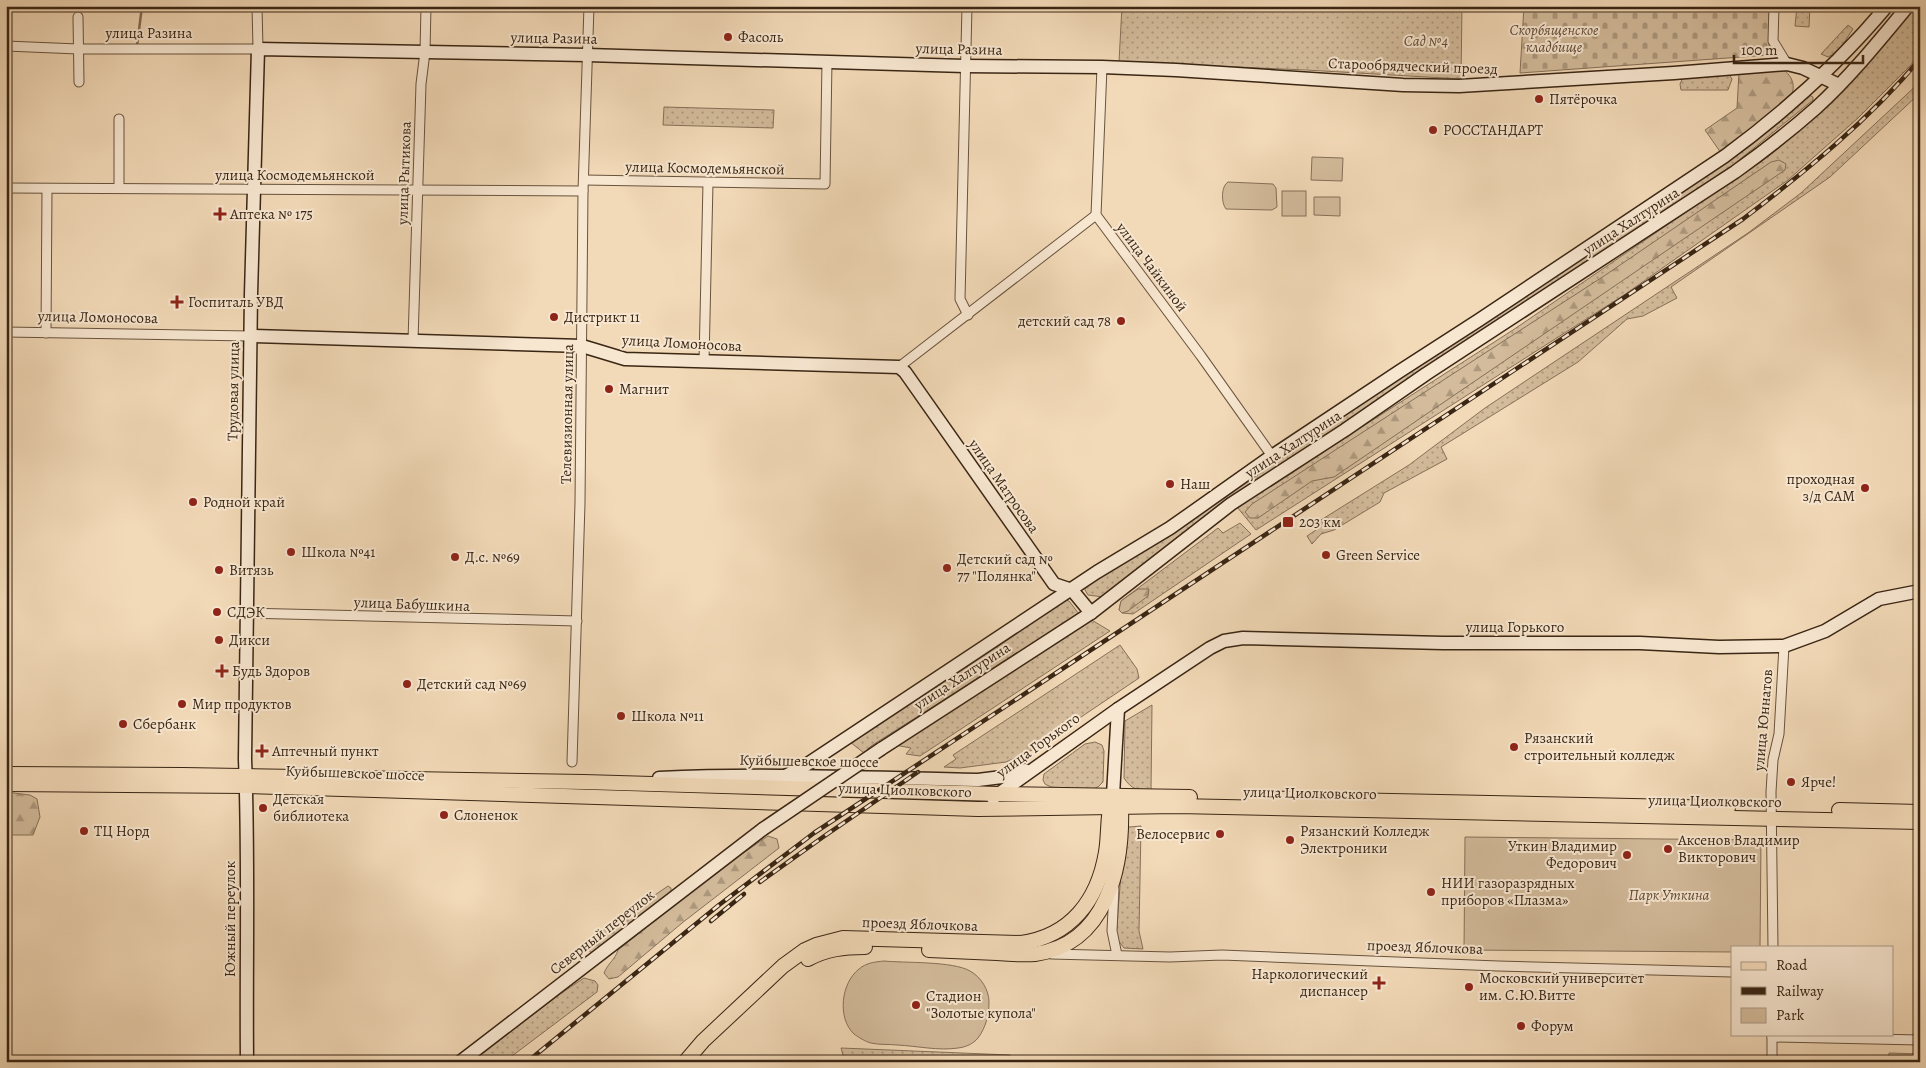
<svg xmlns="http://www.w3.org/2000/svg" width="1926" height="1068" font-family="Alegreya,serif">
<defs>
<pattern id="grass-dots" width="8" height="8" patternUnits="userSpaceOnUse" patternTransform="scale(1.25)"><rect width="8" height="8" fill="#d3bb9b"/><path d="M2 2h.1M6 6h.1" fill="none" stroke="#ac987d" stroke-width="1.8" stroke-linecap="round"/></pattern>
<pattern id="forest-firs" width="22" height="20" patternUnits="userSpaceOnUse" patternTransform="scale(1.25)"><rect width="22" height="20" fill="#d3bb9b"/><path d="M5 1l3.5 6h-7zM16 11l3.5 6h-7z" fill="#ac987d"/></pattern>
<pattern id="cemetery-stones" width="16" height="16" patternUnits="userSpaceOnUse" patternTransform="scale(1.25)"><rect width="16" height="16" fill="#d3bb9b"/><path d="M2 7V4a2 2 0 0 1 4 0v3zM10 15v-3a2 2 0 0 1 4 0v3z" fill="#ac987d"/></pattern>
</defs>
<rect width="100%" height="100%" fill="#f2d9b7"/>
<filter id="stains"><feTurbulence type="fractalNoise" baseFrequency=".004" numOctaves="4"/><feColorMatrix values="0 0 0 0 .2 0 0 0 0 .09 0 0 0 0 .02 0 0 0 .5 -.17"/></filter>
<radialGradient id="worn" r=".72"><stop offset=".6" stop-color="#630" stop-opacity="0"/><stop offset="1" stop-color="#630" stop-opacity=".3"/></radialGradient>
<g fill="url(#grass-dots)" stroke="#867058">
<path d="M 1122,6 L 1462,6 L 1461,79 L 1306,70 L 1119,62 Z"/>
<path d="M 1797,6 L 1810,6 L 1809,27 L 1795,26 Z"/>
<path d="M 1913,6 L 1920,6 L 1920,53 L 1910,66 L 1858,118 L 1788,180 L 1624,295 L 1256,530 L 1237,507 L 1513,330 L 1770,155 L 1824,108 Z"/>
<path d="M 1848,25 L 1853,29 C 1845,40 1841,51 1828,57 L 1821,54 Z"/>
<path d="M 1728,73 L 1732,79 L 1728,90 L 1681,90 L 1680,84 L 1683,77 Z"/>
<path d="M 1920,82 L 1920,93 L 1830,177 L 1671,287 L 1677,298 L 1643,316 L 1627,319 L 1578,362 L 1441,447 L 1447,459 L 1384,493 L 1380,502 L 1334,530 L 1321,534 L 1312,544 L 1307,536 L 1316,530 L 1313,525 L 1409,465 L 1485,408 L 1748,233 L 1801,193 Z"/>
<path d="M 1809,95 L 1813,97 L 1813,100 L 1733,165 L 1506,317 L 1279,465 L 1227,502 L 1103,597 L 1088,595 L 1085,590 L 1085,585 L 1404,373 L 1650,214 L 1729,159 Z"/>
<path d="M 664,107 L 774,110 L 773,128 L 663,125 Z"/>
<path d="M 1240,523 L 1251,534 L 1133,614 L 1122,613 L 1119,610 L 1121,601 L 1218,528 L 1223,533 Z"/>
<path d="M 1065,600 L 1069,601 L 1079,614 L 871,746 L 864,753 L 850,742 Z"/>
<path d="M 1090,619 L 1110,631 L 920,756 L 906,754 L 911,748 L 895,745 Z"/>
<path d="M 1120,645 L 1137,669 L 1139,678 L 1032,750 L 1006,762 L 960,768 L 944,767 L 956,759 L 953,755 Z"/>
<path d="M 1152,705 L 1151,791 C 1138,791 1131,789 1124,778 L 1125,721 Z"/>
<path d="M 1095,742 L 1102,745 L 1104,751 L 1103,782 L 1098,787 L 1091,790 L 1051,787 L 1045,784 L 1043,780 L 1044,774 L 1085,744 Z"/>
<path d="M 1141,826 L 1139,931 L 1143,949 L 1124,948 L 1116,938 L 1124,835 L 1129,827 Z"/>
<path d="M 584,978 L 595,981 L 598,985 L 597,992 L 504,1062 L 471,1062 L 560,994 Z"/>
<path d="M 841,1048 L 1010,1055 L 1010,1062 L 845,1062 Z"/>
<path d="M 1889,1053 L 1920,1054 L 1920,1062 L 1889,1062 Z"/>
</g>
<g fill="url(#forest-firs)" stroke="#867058">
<path d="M 1784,70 C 1795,79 1796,90 1788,101 L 1721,153 L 1705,130 L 1737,108 L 1739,72 Z"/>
<path d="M 1779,160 L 1786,164 L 1785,170 L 1334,477 L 1312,481 L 1258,518 L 1250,518 L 1245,512 L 1252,504 L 1604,276 L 1771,162 Z"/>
<path d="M 1138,589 L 1149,589 L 1148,596 L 1128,611 L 1122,613 L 1119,610 L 1121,601 Z"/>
<path d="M 6,792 L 30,795 L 37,799 L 40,817 L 33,835 L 6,835 Z"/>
<path d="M 768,836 L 777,839 L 779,848 L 682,923 L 618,977 L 609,979 L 604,973 C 608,963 615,960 618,950 L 717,871 Z"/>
<path d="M 668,886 L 671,888 L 671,892 L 591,953 L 585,943 Z"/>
</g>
<path fill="url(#cemetery-stones)" stroke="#867058" d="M 1524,6 L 1769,6 L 1769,55 L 1520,73 Z"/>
<g fill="#d3bb9b" stroke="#867058">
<path d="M 1312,157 L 1343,158 L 1342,181 L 1311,180 Z"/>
<path d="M 1228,182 L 1273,184 L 1276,188 L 1277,207 L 1272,210 L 1226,209 C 1221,203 1221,186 1228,182 Z"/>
<rect x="1282" y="191" width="24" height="25"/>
<path d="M 1314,197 L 1340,197 L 1340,216 L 1314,215 Z"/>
<path d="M 1465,837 L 1761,840 L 1760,947 L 1732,947 L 1732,952 L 1464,950 Z"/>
<path d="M 884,961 C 904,963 953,961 970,971 C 981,977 989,990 989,1002 C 989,1015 986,1027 978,1038 C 973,1044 966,1047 958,1048 C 939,1051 917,1046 897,1045 C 889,1044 879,1045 871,1043 C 866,1042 858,1037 854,1034 C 837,1018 841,983 859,969 C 866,963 874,962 884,961 Z"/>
</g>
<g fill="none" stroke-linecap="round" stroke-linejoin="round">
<path stroke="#836d55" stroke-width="2.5" d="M 137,46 L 142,6"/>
<defs>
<g id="street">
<path d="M 967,6 L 960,299 L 968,315"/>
<path d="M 1774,6 L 1773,41 L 1787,64"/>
<path d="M 78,17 L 79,82"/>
<path d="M 6,46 L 78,49 L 258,49 L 257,6"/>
<path d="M 1102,67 L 1096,215 L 1201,356 L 1272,456"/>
<path d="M 584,180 L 825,184 L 827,61"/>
<path d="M 6,188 L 583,191"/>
<path d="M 119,188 L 119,119"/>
<path d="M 6,332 L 250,336"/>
<path d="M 46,333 L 47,189"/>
<path d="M 413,341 L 421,84 L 425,52 L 426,6"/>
<path d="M 704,362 L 708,183"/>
<path d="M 899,367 L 1096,215"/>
<path d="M 247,613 L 577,621"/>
<path d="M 572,762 L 580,503 L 583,191 L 589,6"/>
<path d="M 1114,888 L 1112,931 L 1117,955"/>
<path d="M 1773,947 L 1771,792 L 1773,760 L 1779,734 L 1784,646"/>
<path d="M 1051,954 L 1170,957 L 1222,955 L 1498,966 L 1732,972"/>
<path d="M 1772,1037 L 1920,1040"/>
<path d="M 1772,1062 L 1772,1034"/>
</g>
<g id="secondary">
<path d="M 250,336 L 582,346 L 625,359 L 899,367 L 905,372 L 1054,584 L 1072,590 L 1091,613"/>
<path d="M 881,749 L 1091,613 L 1231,504 L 1345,430 L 1426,374 L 1735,172 C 1763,152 1790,131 1816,108 C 1850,77 1879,41 1908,6"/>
<path d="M 785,776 L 803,767 L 1097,572 L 1170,528 L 1272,456 L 1400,371 L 1479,320 L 1725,156 C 1785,112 1839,63 1887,6"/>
<path d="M 659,778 C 765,773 871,778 978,780 L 1002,777 L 1025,770"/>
<path d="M 1113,795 L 1118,709"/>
<path d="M 993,798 L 1118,709 L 1210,648 L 1224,641 L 1243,638 L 1443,643 L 1640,643 L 1719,647 L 1784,646 L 1825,631 L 1879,599 L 1920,591"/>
<path d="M 247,1062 C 246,961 249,860 245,759 L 251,294 L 258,49 L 587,55 L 965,66 L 1102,67 L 1176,70 L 1403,85 L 1459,86 L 1674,73 L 1787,64 L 1803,68 L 1839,85"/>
<path d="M 460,1062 L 763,829"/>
</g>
<g id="primary">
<path d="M 6,774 L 183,775 L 584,782 L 998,794 L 1190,797"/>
<path d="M 6,784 L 246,786 L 978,809 L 1177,806 L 1920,822"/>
<path d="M 1252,798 L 1728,808"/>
<path d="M 1839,810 L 1920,812"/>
<path d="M 929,950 C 951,951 974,952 997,953 C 1010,954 1023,955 1035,954 C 1107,944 1123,867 1121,807"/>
<path d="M 808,959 C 826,949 844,947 865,947"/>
<path d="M 685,1062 L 703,1041 L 783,966 L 805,950 L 816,945 L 843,938 L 1021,943 C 1071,936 1098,900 1106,852 C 1109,834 1107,816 1112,798"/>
</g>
</defs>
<use href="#street" stroke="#68533d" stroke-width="11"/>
<use href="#secondary" stroke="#3a2614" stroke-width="15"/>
<use href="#primary" stroke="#3a2614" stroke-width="16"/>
<use href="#street" stroke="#f7e6d0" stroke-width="9"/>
<use href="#secondary" stroke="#f7e6d0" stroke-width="12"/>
<use href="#primary" stroke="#f2d9b7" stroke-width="14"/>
<defs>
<g id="rail">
<path d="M 760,882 L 823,837 L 918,772"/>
<path d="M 711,921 L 744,894"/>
<path d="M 527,1062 L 719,905 L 814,833 L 1743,219 C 1806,171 1869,120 1920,59"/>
</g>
</defs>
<use href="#rail" stroke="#3a2614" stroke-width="4.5"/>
<use href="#rail" stroke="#f7e6d0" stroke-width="2.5" stroke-dasharray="8" stroke-linecap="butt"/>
<defs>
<path id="secondary-bridge" d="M 763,829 L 881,749"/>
</defs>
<use href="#secondary-bridge" stroke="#3a2614" stroke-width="15" stroke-linecap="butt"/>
<use href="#secondary-bridge" stroke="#f7e6d0" stroke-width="12"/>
</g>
<g fill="#8f2418" stroke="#f7e6d0" stroke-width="2">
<circle cx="728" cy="37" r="5"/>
<circle cx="1539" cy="99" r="5"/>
<circle cx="1433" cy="130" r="5"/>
<path d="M217.5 206.5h5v5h5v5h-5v5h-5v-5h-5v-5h5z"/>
<path d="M174.5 294.5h5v5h5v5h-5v5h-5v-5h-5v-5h5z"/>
<circle cx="554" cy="317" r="5"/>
<circle cx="1121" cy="321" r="5"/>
<circle cx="609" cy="389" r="5"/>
<circle cx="1170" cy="484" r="5"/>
<circle cx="1865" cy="488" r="5"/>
<circle cx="193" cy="502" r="5"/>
<rect x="1282" y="516" width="12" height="12" rx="2.5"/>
<circle cx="291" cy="552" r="5"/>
<circle cx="1326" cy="555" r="5"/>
<circle cx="455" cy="557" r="5"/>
<circle cx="947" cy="568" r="5"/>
<circle cx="219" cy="570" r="5"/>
<circle cx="217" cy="612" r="5"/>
<circle cx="219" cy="640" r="5"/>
<path d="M219.5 663.5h5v5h5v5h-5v5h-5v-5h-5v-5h5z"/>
<circle cx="407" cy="684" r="5"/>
<circle cx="182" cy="704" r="5"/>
<circle cx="621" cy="716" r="5"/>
<circle cx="123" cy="724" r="5"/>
<circle cx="1514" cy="747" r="5"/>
<path d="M259.5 743.5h5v5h5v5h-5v5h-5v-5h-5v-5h5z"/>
<circle cx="1791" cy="782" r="5"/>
<circle cx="263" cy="808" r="5"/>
<circle cx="444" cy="815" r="5"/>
<circle cx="84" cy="831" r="5"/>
<circle cx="1220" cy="834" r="5"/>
<circle cx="1290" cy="840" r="5"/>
<circle cx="1668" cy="849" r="5"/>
<circle cx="1627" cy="855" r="5"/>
<circle cx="1431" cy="892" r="5"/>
<path d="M1376.5 975.5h5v5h5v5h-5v5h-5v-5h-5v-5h5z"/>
<circle cx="1469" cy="987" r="5"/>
<circle cx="916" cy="1005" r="5"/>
<circle cx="1521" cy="1026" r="5"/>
</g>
<g text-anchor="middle" stroke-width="4" stroke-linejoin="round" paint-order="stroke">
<g font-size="15" font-style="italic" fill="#604b36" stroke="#f7e6d0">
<text x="1554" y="35">Скорбященское<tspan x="1554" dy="17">кладбище</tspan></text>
<text x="1426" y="46">Сад №4</text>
<text x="1669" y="900">Парк Уткина</text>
</g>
<g font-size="15" fill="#3a2614" stroke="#f7e6d0">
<text x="149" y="38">улица Разина</text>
<text transform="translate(554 38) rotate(1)" y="5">улица Разина</text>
<text transform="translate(959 49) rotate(1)" y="5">улица Разина</text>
<text transform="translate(1413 66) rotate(2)" y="5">Старообрядческий проезд</text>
<text transform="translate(705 168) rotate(1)" y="5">улица Космодемьянской</text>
<text transform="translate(404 173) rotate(-88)" y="5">улица Рытикова</text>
<text x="295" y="180">улица Космодемьянской</text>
<text transform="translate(1631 221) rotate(-33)" y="5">улица Халтурина</text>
<text transform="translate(1152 267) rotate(53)" y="5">улица Чайкиной</text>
<text transform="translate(98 317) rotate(1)" y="5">улица Ломоносова</text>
<text transform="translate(682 343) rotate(3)" y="5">улица Ломоносова</text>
<text transform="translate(233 391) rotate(-89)" y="5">Трудовая улица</text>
<text transform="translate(567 414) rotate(-89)" y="5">Телевизионная улица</text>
<text transform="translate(1293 444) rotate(-33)" y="5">улица Халтурина</text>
<text transform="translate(1004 486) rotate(55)" y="5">улица Матросова</text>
<text transform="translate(412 604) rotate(2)" y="5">улица Бабушкина</text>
<text x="1515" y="632">улица Горького</text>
<text transform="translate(962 676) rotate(-33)" y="5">улица Халтурина</text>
<text transform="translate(1763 720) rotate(-85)" y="5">улица Юннатов</text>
<text transform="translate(1038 745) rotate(-36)" y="5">улица Горького</text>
<text transform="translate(809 761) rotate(1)" y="5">Куйбышевское шоссе</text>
<text transform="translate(355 773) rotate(2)" y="5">Куйбышевское шоссе</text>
<text transform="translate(905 790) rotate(2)" y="5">улица Циолковского</text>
<text transform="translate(1310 793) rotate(1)" y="5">улица Циолковского</text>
<text transform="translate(1715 801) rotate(1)" y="5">улица Циолковского</text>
<text transform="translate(230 919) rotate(-90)" y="5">Южный переулок</text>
<text transform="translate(920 924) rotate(2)" y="5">проезд Яблочкова</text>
<text transform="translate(602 932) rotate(-38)" y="5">Северный переулок</text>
<text transform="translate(1425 947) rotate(2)" y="5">проезд Яблочкова</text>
</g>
<g font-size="15" fill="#3a2614" stroke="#f7e6d0" text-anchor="start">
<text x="738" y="42">Фасоль</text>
<text x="1549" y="104">Пятёрочка</text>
<text x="1443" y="135">РОССТАНДАРТ</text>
<text x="230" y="219">Аптека № 175</text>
<text x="188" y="307">Госпиталь УВД</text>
<text x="564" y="322">Дистрикт 11</text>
<text x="1111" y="326" text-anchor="end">детский сад 78</text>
<text x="619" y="394">Магнит</text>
<text x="1855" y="484" text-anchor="end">проходная<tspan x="1855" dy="17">з/д САМ</tspan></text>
<text x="1180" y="489">Наш</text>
<text x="203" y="507">Родной край</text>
<text x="1299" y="527">203 км</text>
<text x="301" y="557">Школа №41</text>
<text x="1336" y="560">Green Service</text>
<text x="465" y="562">Д.с. №69</text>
<text x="957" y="564">Детский сад №<tspan x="957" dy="17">77 "Полянка"</tspan></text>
<text x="229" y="575">Витязь</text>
<text x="227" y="617">СДЭК</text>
<text x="229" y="645">Дикси</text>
<text x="232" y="676">Будь Здоров</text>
<text x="417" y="689">Детский сад №69</text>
<text x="192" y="709">Мир продуктов</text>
<text x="631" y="721">Школа №11</text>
<text x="133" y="729">Сбербанк</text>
<text x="1524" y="743">Рязанский<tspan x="1524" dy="17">строительный колледж</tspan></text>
<text x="272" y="756">Аптечный пункт</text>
<text x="1801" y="787">Ярче!</text>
<text x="273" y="804">Детская<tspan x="273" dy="17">библиотека</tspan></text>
<text x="454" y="820">Слоненок</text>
<text x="94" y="836">ТЦ Норд</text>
<text x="1300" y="836">Рязанский Колледж<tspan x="1300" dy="17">Электроники</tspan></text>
<text x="1210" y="839" text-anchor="end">Велосервис</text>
<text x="1678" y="845">Аксенов Владимир<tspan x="1678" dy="17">Викторович</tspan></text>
<text x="1617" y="851" text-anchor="end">Уткин Владимир<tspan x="1617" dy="17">Федорович</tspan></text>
<text x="1441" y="888">НИИ газоразрядных<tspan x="1441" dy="17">приборов «Плазма»</tspan></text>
<text x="1368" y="979" text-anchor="end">Наркологический<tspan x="1368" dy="17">диспансер</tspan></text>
<text x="1479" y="983">Московский университет<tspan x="1479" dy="17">им. С.Ю.Витте</tspan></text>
<text x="926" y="1001">Стадион<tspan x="926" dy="17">"Золотые купола"</tspan></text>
<text x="1531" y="1031">Форум</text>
</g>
</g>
<rect width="1926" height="1068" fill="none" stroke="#f2d9b7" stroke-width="25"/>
<rect x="8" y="8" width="1911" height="1053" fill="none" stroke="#3a2614" stroke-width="2.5"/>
<rect x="12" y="12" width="1901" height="1043" fill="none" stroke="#3a2614"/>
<rect x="1731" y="946" width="162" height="90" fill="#f7e6d0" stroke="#ab9985"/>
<rect x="1741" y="962" width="25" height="8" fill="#f2d9b7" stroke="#ab9985"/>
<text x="1776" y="970" font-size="15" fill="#3a2614">Road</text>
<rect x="1741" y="987" width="25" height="8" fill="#3a2614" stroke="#ab9985"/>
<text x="1776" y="996" font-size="15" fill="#3a2614">Railway</text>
<rect x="1741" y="1008" width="25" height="15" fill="#d3bb9b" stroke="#ab9985"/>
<text x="1776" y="1020" font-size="15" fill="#3a2614">Park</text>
<path d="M1734 55v8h129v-8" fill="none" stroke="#3a2614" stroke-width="2.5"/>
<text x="1741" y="55" font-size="15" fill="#3a2614" stroke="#f7e6d0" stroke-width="4" paint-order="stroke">100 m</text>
<rect width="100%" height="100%" filter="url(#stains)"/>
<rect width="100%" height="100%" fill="url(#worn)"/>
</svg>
